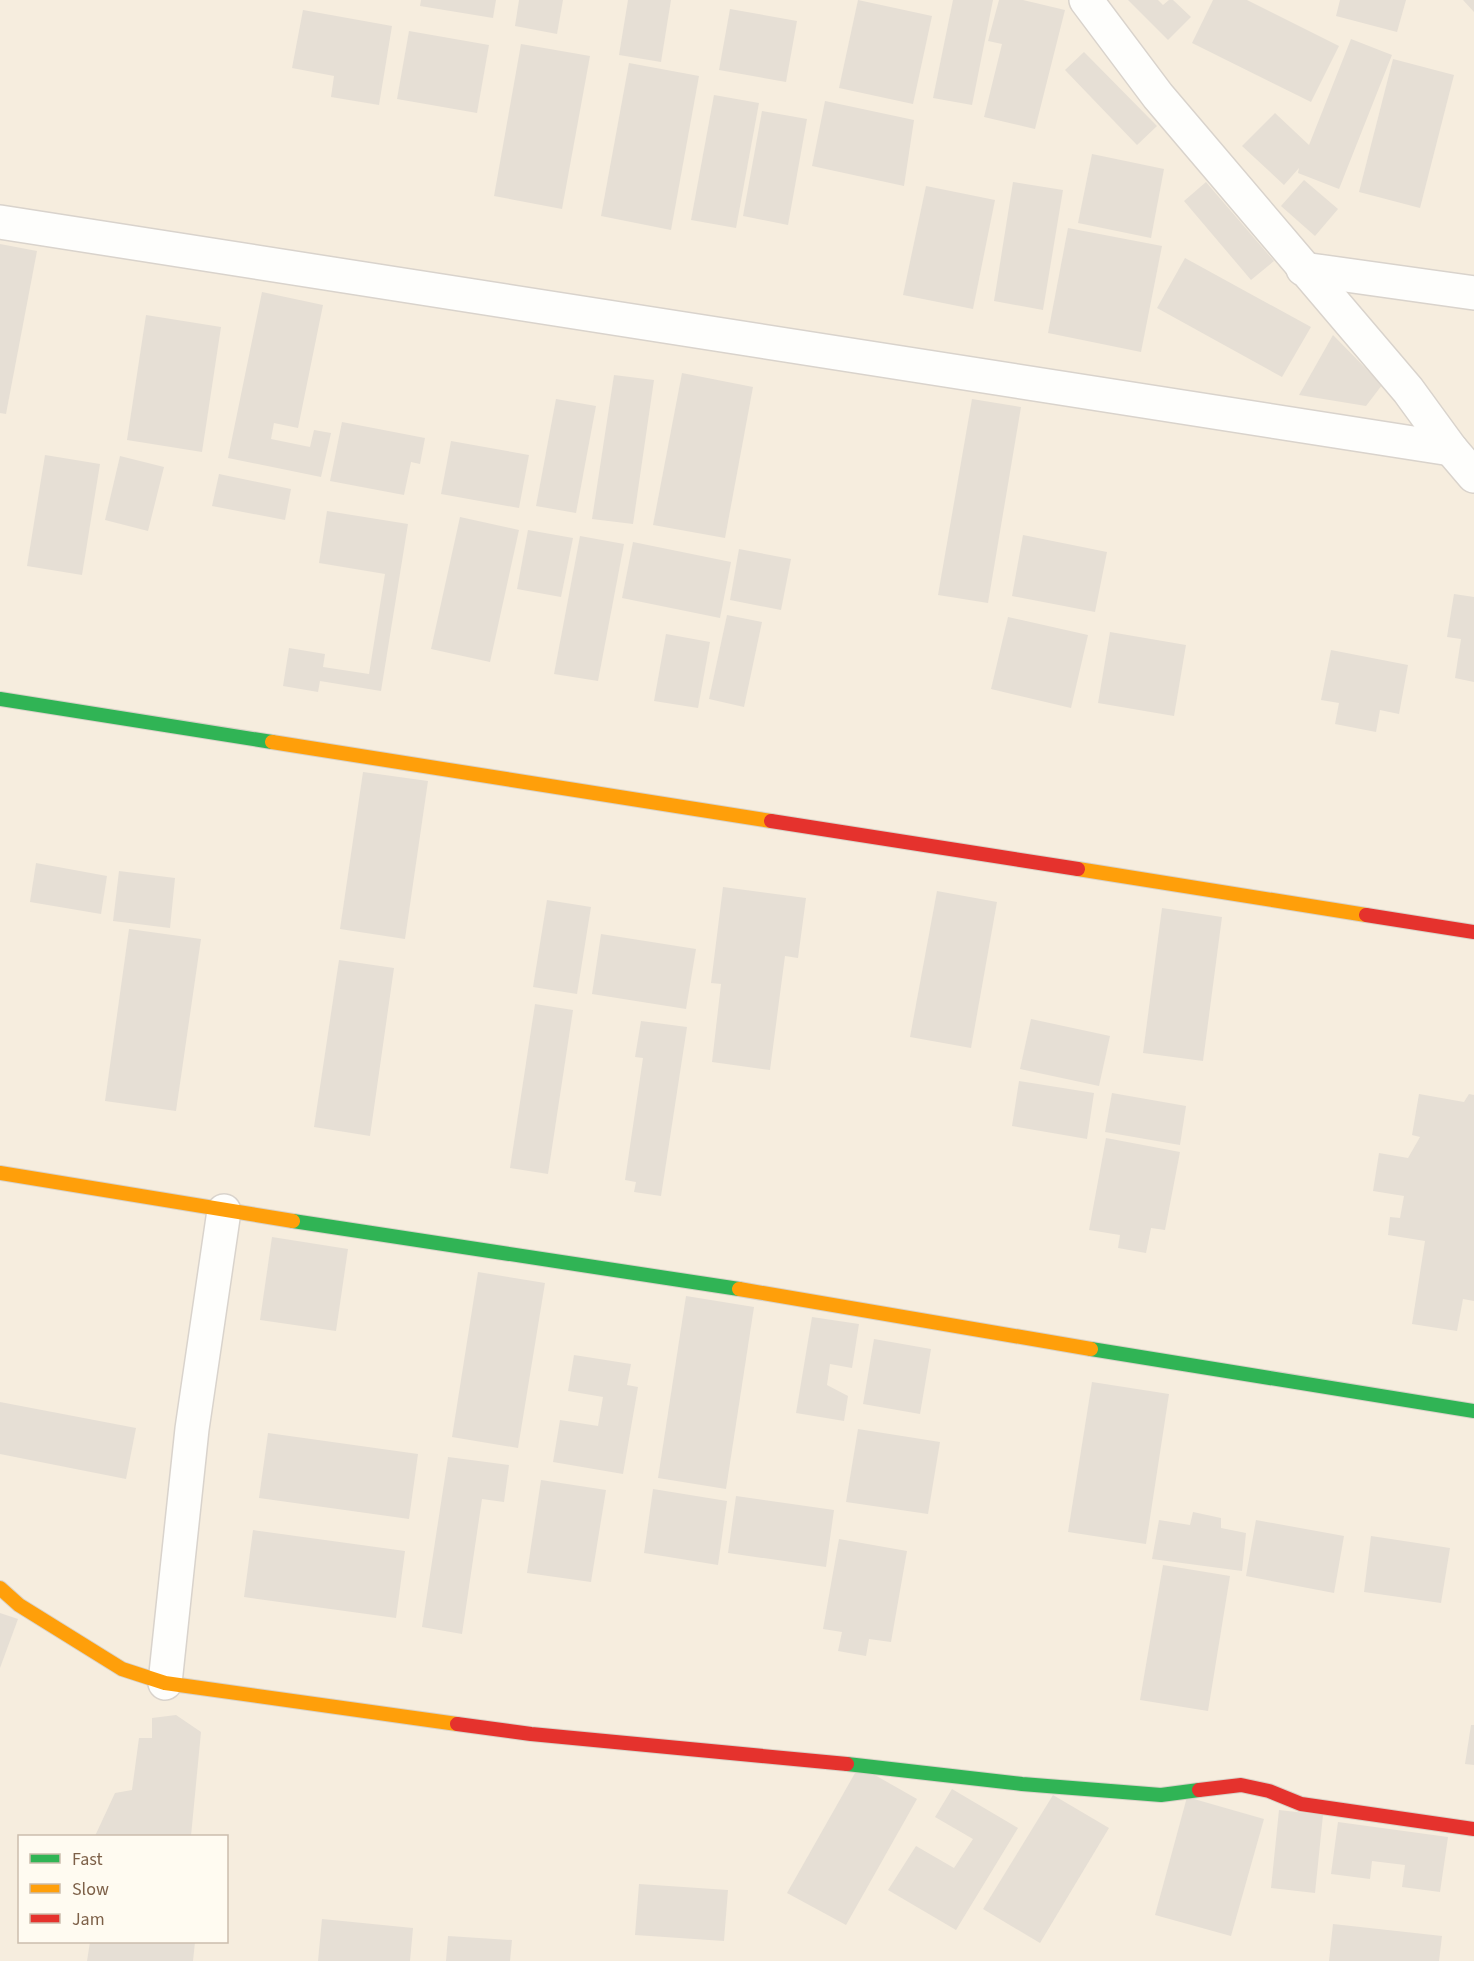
<svg xmlns="http://www.w3.org/2000/svg" width="1474" height="1961" font-family="'Source Sans 3',sans-serif">
<rect width="100%" height="100%" fill="#f9f6ee"/>
<path fill="#f6edde" fill-rule="evenodd" d="M 0,0 L 1474,0 L 1474,1961 L 0,1961 ZM 20,1836 L 226,1836 L 226,1942 L 20,1942 Z"/>
<g fill="#e6dfd5">
<path d="M 421,0 L 496,0 L 493,18 L 420,6 Z"/>
<path d="M 519,0 L 563,0 L 557,34 L 515,26 Z"/>
<path d="M 628,0 L 671,0 L 661,62 L 619,55 Z"/>
<path d="M 858,0 L 932,16 L 913,104 L 839,88 Z"/>
<path d="M 953,0 L 993,0 L 972,105 L 933,98 Z"/>
<path d="M 999,0 L 1023,0 L 1065,10 L 1035,129 L 984,117 L 1002,44 L 988,41 Z"/>
<path d="M 1128,0 L 1158,0 L 1163,5 L 1169,0 L 1173,0 L 1191,17 L 1168,40 Z"/>
<path d="M 1213,0 L 1247,0 L 1339,46 L 1311,102 L 1192,43 Z"/>
<path d="M 1340,0 L 1406,0 L 1397,32 L 1336,16 Z"/>
<path d="M 1463,0 L 1474,0 L 1474,12 Z"/>
<path d="M 730,9 L 797,21 L 786,82 L 719,70 Z"/>
<path d="M 303,10 L 392,26 L 379,105 L 331,97 L 334,76 L 292,68 Z"/>
<path d="M 409,31 L 489,45 L 477,113 L 397,99 Z"/>
<path d="M 1351,39 L 1392,55 L 1339,189 L 1298,173 L 1299,168 L 1284,185 L 1242,146 L 1275,113 L 1309,145 Z"/>
<path d="M 521,44 L 590,56 L 562,209 L 494,196 Z"/>
<path d="M 1084,52 L 1157,126 L 1137,145 L 1065,70 Z"/>
<path d="M 1393,59 L 1454,75 L 1420,208 L 1359,192 Z"/>
<path d="M 629,63 L 699,76 L 671,230 L 601,216 Z"/>
<path d="M 714,95 L 759,103 L 736,228 L 691,220 Z"/>
<path d="M 825,101 L 914,120 L 904,186 L 812,166 Z"/>
<path d="M 762,111 L 807,119 L 788,225 L 743,216 Z"/>
<path d="M 1092,154 L 1164,169 L 1151,238 L 1078,223 Z"/>
<path d="M 1304,180 L 1338,209 L 1315,236 L 1281,206 Z"/>
<path d="M 1013,182 L 1063,190 L 1043,310 L 994,301 Z"/>
<path d="M 1206,182 L 1274,261 L 1251,280 L 1184,201 Z"/>
<path d="M 926,186 L 995,200 L 973,309 L 903,295 Z"/>
<path d="M 1068,228 L 1162,246 L 1141,352 L 1048,333 Z"/>
<path d="M 0,244 L 37,251 L 6,414 L 0,413 Z"/>
<path d="M 1185,258 L 1311,327 L 1282,377 L 1157,308 Z"/>
<path d="M 262,292 L 323,305 L 298,428 L 274,423 L 271,439 L 310,447 L 314,430 L 331,433 L 321,477 L 228,458 Z"/>
<path d="M 146,315 L 221,327 L 202,452 L 127,440 Z"/>
<path d="M 1333,335 L 1382,385 L 1366,406 L 1299,395 Z"/>
<path d="M 682,373 L 753,387 L 725,538 L 653,525 Z"/>
<path d="M 614,375 L 654,380 L 633,524 L 592,519 Z"/>
<path d="M 556,399 L 596,406 L 576,513 L 536,506 Z"/>
<path d="M 972,399 L 1021,407 L 988,603 L 938,595 Z"/>
<path d="M 342,422 L 425,438 L 420,464 L 411,462 L 404,495 L 330,481 Z"/>
<path d="M 451,441 L 529,455 L 519,508 L 441,494 Z"/>
<path d="M 45,455 L 100,464 L 82,575 L 27,566 Z"/>
<path d="M 120,456 L 164,467 L 148,531 L 105,520 Z"/>
<path d="M 219,474 L 291,489 L 285,520 L 212,506 Z"/>
<path d="M 327,511 L 408,524 L 381,691 L 320,681 L 318,692 L 283,686 L 289,648 L 325,654 L 323,667 L 369,674 L 385,574 L 319,563 Z"/>
<path d="M 460,517 L 519,530 L 490,662 L 431,649 Z"/>
<path d="M 528,530 L 573,538 L 561,597 L 517,589 Z"/>
<path d="M 1023,535 L 1107,552 L 1095,612 L 1012,596 Z"/>
<path d="M 580,536 L 624,544 L 598,681 L 554,674 Z"/>
<path d="M 633,542 L 731,562 L 720,618 L 622,598 Z"/>
<path d="M 739,549 L 791,559 L 781,610 L 730,600 Z"/>
<path d="M 1454,594 L 1474,597 L 1474,682 L 1455,678 L 1461,639 L 1447,637 Z"/>
<path d="M 727,615 L 762,622 L 744,707 L 709,699 Z"/>
<path d="M 1008,617 L 1088,635 L 1071,708 L 991,689 Z"/>
<path d="M 1110,632 L 1186,645 L 1174,716 L 1098,703 Z"/>
<path d="M 666,634 L 710,642 L 698,708 L 654,701 Z"/>
<path d="M 1331,650 L 1408,665 L 1399,714 L 1380,710 L 1376,732 L 1335,724 L 1339,703 L 1321,700 Z"/>
<path d="M 363,772 L 428,781 L 405,939 L 340,929 Z"/>
<path d="M 36,863 L 107,876 L 101,914 L 30,902 Z"/>
<path d="M 119,871 L 175,878 L 170,928 L 113,921 Z"/>
<path d="M 723,887 L 806,898 L 798,958 L 785,956 L 770,1070 L 712,1062 L 721,984 L 711,983 Z"/>
<path d="M 937,891 L 997,902 L 971,1048 L 910,1037 Z"/>
<path d="M 547,900 L 591,907 L 577,994 L 533,987 Z"/>
<path d="M 1162,908 L 1222,917 L 1203,1061 L 1143,1053 Z"/>
<path d="M 129,929 L 201,939 L 176,1111 L 105,1101 Z"/>
<path d="M 601,934 L 696,949 L 686,1009 L 592,994 Z"/>
<path d="M 339,960 L 394,968 L 370,1136 L 314,1127 Z"/>
<path d="M 535,1004 L 573,1010 L 548,1174 L 510,1168 Z"/>
<path d="M 1031,1019 L 1110,1036 L 1099,1086 L 1020,1069 Z"/>
<path d="M 641,1021 L 687,1027 L 661,1196 L 634,1192 L 636,1182 L 625,1180 L 643,1058 L 635,1057 Z"/>
<path d="M 1019,1081 L 1094,1093 L 1087,1139 L 1012,1126 Z"/>
<path d="M 1112,1093 L 1186,1106 L 1180,1145 L 1105,1132 Z"/>
<path d="M 1419,1094 L 1464,1102 L 1469,1094 L 1474,1095 L 1474,1301 L 1463,1299 L 1457,1331 L 1412,1324 L 1425,1241 L 1388,1235 L 1390,1217 L 1400,1218 L 1404,1196 L 1373,1191 L 1379,1153 L 1408,1158 L 1420,1137 L 1412,1135 Z"/>
<path d="M 1106,1138 L 1180,1152 L 1165,1230 L 1151,1228 L 1146,1253 L 1118,1248 L 1120,1235 L 1089,1230 Z"/>
<path d="M 272,1237 L 348,1249 L 336,1331 L 260,1320 Z"/>
<path d="M 478,1272 L 545,1283 L 518,1448 L 452,1437 Z"/>
<path d="M 686,1296 L 754,1307 L 726,1489 L 658,1478 Z"/>
<path d="M 812,1317 L 859,1324 L 852,1368 L 830,1364 L 827,1385 L 848,1396 L 844,1421 L 796,1413 Z"/>
<path d="M 874,1339 L 931,1349 L 920,1414 L 863,1404 Z"/>
<path d="M 574,1355 L 631,1364 L 627,1385 L 638,1387 L 623,1474 L 553,1462 L 560,1420 L 598,1426 L 603,1397 L 568,1391 Z"/>
<path d="M 1092,1382 L 1169,1394 L 1146,1544 L 1068,1532 Z"/>
<path d="M 0,1402 L 136,1428 L 126,1479 L 0,1454 Z"/>
<path d="M 858,1429 L 940,1442 L 928,1514 L 846,1502 Z"/>
<path d="M 268,1433 L 418,1454 L 409,1519 L 259,1498 Z"/>
<path d="M 448,1457 L 509,1465 L 504,1502 L 482,1499 L 462,1634 L 422,1627 Z"/>
<path d="M 541,1480 L 606,1490 L 591,1582 L 527,1573 Z"/>
<path d="M 653,1489 L 727,1501 L 718,1565 L 644,1553 Z"/>
<path d="M 736,1496 L 834,1510 L 826,1567 L 728,1553 Z"/>
<path d="M 1193,1512 L 1221,1518 L 1221,1528 L 1246,1533 L 1242,1571 L 1152,1559 L 1159,1520 L 1190,1525 Z"/>
<path d="M 1256,1520 L 1344,1536 L 1334,1593 L 1246,1576 Z"/>
<path d="M 253,1530 L 405,1551 L 396,1618 L 244,1597 Z"/>
<path d="M 1371,1536 L 1450,1548 L 1441,1603 L 1364,1592 Z"/>
<path d="M 839,1539 L 907,1551 L 891,1642 L 869,1639 L 866,1656 L 838,1651 L 842,1632 L 823,1629 Z"/>
<path d="M 1163,1565 L 1230,1576 L 1208,1711 L 1140,1700 Z"/>
<path d="M 0,1613 L 18,1619 L 0,1668 Z"/>
<path d="M 176,1715 L 201,1732 L 191,1836 L 95,1836 L 115,1793 L 132,1790 L 139,1738 L 152,1738 L 152,1718 Z"/>
<path d="M 1471,1725 L 1474,1725 L 1474,1765 L 1465,1764 Z"/>
<path d="M 859,1766 L 917,1799 L 846,1925 L 787,1893 Z"/>
<path d="M 952,1789 L 1018,1828 L 956,1930 L 888,1890 L 916,1846 L 954,1868 L 973,1839 L 935,1817 Z"/>
<path d="M 1053,1795 L 1109,1828 L 1040,1943 L 983,1909 Z"/>
<path d="M 1187,1797 L 1264,1819 L 1231,1936 L 1155,1915 Z"/>
<path d="M 1279,1810 L 1323,1815 L 1315,1893 L 1271,1888 Z"/>
<path d="M 1338,1822 L 1448,1837 L 1440,1892 L 1402,1887 L 1405,1865 L 1372,1861 L 1370,1879 L 1331,1874 Z"/>
<path d="M 639,1884 L 728,1890 L 724,1941 L 635,1935 Z"/>
<path d="M 322,1919 L 413,1928 L 410,1961 L 318,1961 Z"/>
<path d="M 1333,1924 L 1442,1936 L 1439,1961 L 1329,1961 Z"/>
<path d="M 448,1936 L 512,1940 L 510,1961 L 446,1961 Z"/>
<path d="M 90,1942 L 195,1942 L 193,1961 L 87,1961 Z"/>
</g>
<g fill="none" stroke-linecap="round" stroke-linejoin="round">
<defs>
<g id="street">
<path d="M 1086,0 L 1158,96 L 1408,390 L 1451,449 L 1474,476"/>
<path d="M 0,222 L 1451,449"/>
<path d="M 1303,269 L 1474,293"/>
<path d="M 165,1683 L 192,1429 L 224,1211"/>
</g>
<g id="fast">
<path d="M 0,699 L 272,742"/>
<path d="M 293,1221 L 739,1289"/>
<path d="M 1091,1349 L 1474,1411"/>
<path d="M 847,1764 L 1022,1784 L 1161,1795 L 1199,1790"/>
</g>
<g id="slow">
<path d="M 272,742 L 771,821"/>
<path d="M 1078,869 L 1366,915"/>
<path d="M 0,1173 L 293,1221"/>
<path d="M 739,1289 L 1091,1349"/>
<path d="M 0,1588 L 19,1605 L 122,1669 L 165,1683 L 457,1724"/>
</g>
<g id="jam">
<path d="M 771,821 L 1078,869"/>
<path d="M 1366,915 L 1474,932"/>
<path d="M 457,1724 L 531,1734 L 847,1764"/>
<path d="M 1199,1790 L 1241,1785 L 1269,1791 L 1301,1804 L 1474,1829"/>
</g>
</defs>
<use href="#street" stroke="#d9d3cc" stroke-width="36"/>
<use href="#fast" stroke="#d8d2c8" stroke-width="16"/>
<use href="#slow" stroke="#d8d2c8" stroke-width="16"/>
<use href="#jam" stroke="#d8d2c8" stroke-width="16"/>
<use href="#street" stroke="#fefefc" stroke-width="33"/>
<use href="#fast" stroke="#30b455" stroke-width="14"/>
<use href="#slow" stroke="#ff9f0a" stroke-width="14"/>
<use href="#jam" stroke="#e5322d" stroke-width="14"/>
</g>
<rect x="18" y="1835" width="210" height="108" fill="#fffbf1" stroke="#cbbdad" stroke-width="1.5"/>
<rect x="30" y="1854" width="30" height="9" fill="#30b455" stroke="#cbbdad" stroke-width="1.5"/>
<text x="72" y="1865" font-size="18" fill="#7d6048">Fast</text>
<rect x="30" y="1884" width="30" height="9" fill="#ff9f0a" stroke="#cbbdad" stroke-width="1.5"/>
<text x="72" y="1895" font-size="18" fill="#7d6048">Slow</text>
<rect x="30" y="1914" width="30" height="9" fill="#e5322d" stroke="#cbbdad" stroke-width="1.5"/>
<text x="72" y="1925" font-size="18" fill="#7d6048">Jam</text>
</svg>
